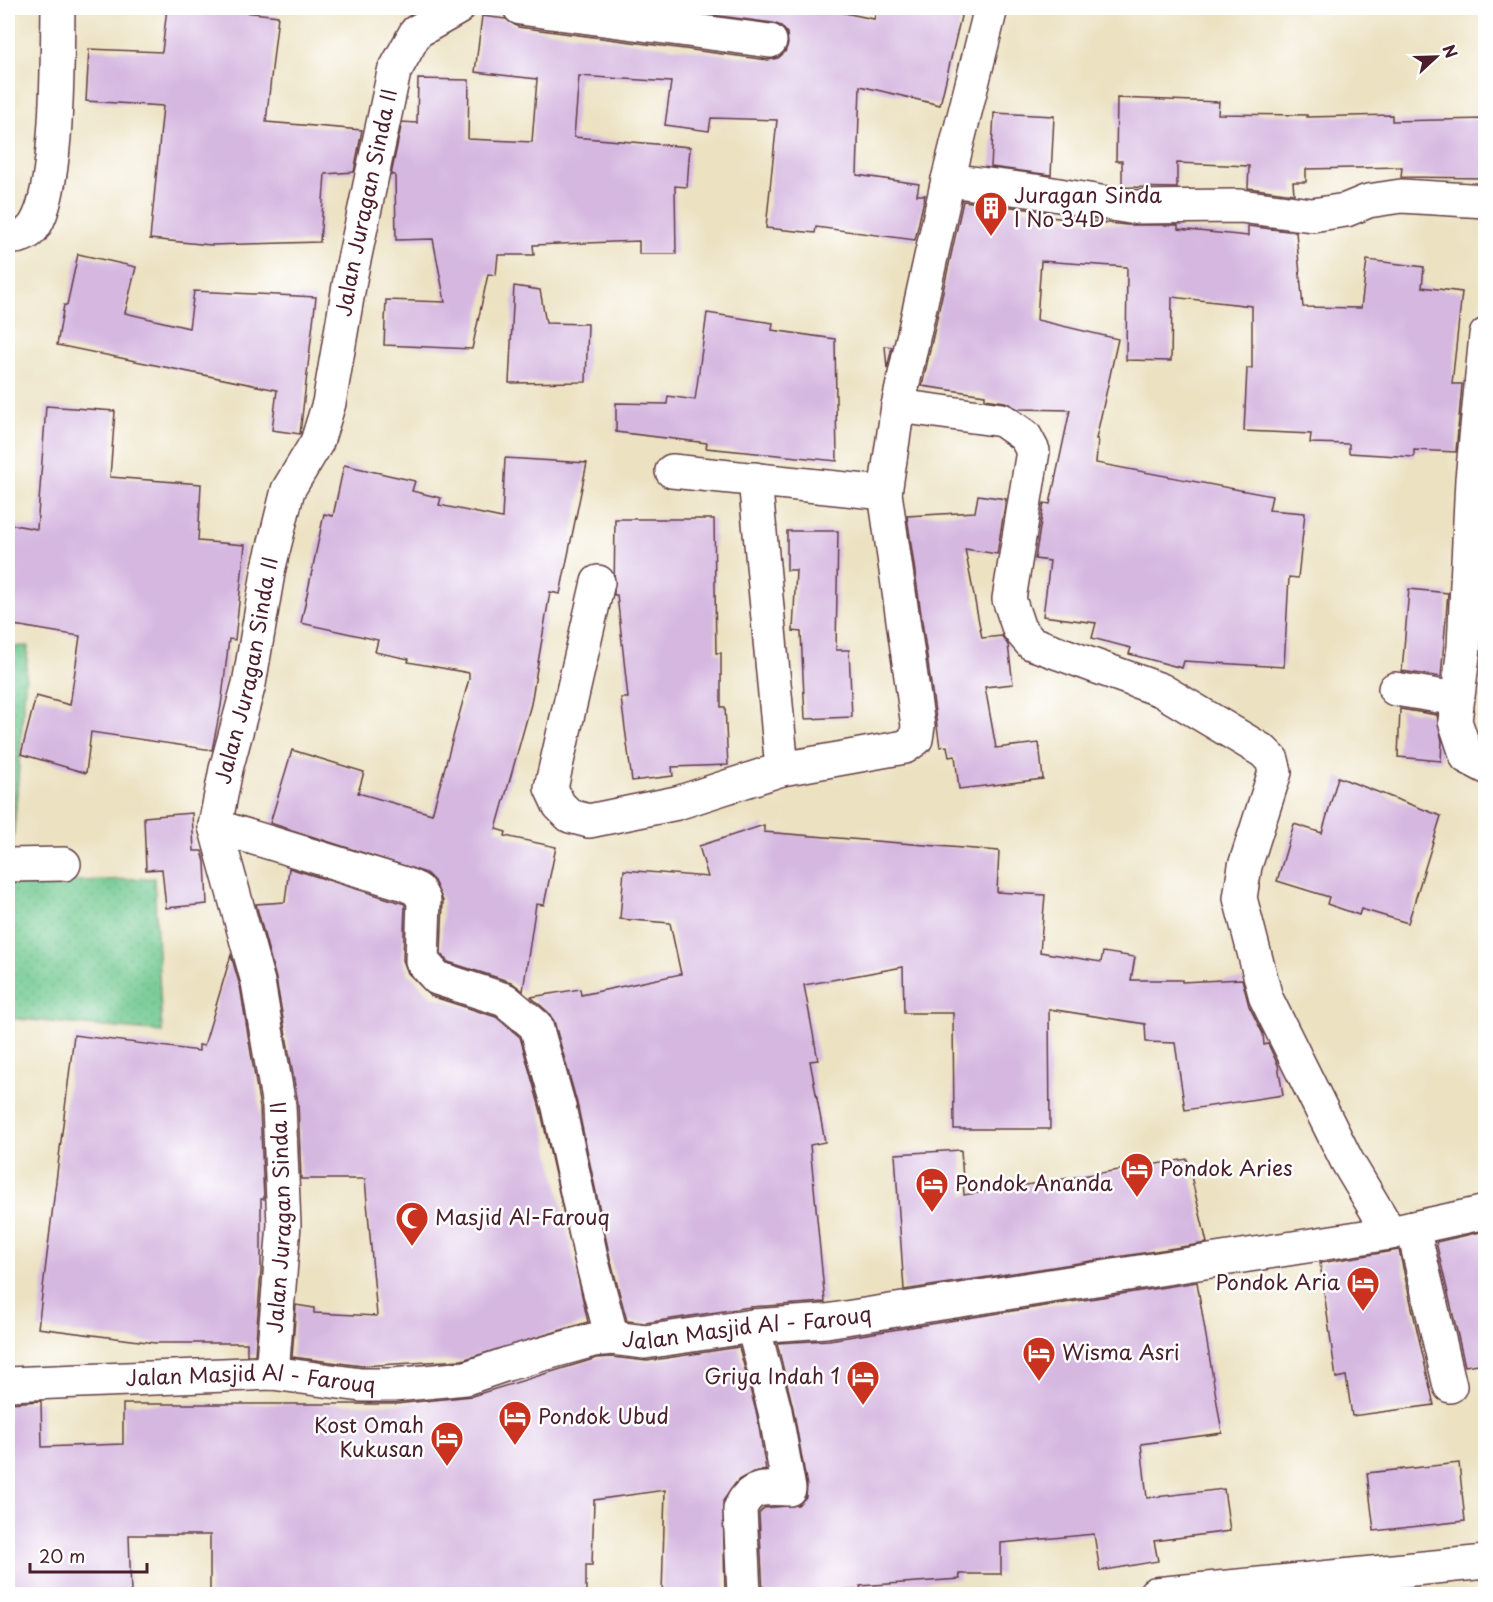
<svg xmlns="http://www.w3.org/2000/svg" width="1493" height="1602" font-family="'Playpen Sans',sans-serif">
<defs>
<pattern id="grass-dots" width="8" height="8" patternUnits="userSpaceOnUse" patternTransform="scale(1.5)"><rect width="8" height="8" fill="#6ec88e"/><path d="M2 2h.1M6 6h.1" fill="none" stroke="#61ab7b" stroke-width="1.8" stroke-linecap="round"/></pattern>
</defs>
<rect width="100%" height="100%" fill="#fff"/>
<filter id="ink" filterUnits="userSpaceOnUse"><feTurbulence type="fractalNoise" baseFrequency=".0167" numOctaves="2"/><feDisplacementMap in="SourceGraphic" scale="12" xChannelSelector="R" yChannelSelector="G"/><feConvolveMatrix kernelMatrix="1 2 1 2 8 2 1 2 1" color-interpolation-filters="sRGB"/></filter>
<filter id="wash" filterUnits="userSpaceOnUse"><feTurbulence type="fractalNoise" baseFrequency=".008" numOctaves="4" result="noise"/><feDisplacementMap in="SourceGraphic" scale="24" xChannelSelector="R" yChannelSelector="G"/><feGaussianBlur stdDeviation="1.35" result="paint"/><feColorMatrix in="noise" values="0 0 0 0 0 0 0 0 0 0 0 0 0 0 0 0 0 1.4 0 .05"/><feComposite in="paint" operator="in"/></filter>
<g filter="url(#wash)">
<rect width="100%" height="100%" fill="#ece2c2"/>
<path fill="url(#grass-dots)" stroke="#5c745c" stroke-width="1.5" d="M 28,646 L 10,884 L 154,878 L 162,1032 L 8,1018 L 8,647 Z"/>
<g id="blocks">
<g fill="#d5b7e0">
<path d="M 167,8 L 211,8 L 278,16 L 266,122 L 362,130 L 354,172 L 325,174 L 320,242 L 211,245 L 150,239 L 163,106 L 86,101 L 89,49 L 162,52 Z"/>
<path d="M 659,8 L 821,8 L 874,19 L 877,8 L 963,8 L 940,105 L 860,86 L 857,175 L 919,184 L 917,195 L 925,195 L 915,240 L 816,227 L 815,233 L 766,228 L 777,120 L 711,118 L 709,131 L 665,125 L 671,82 L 579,76 L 574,137 L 690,147 L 687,187 L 675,186 L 676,254 L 639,254 L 639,241 L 533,245 L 534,255 L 498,255 L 496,275 L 488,274 L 472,349 L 384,345 L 386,300 L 445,302 L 433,239 L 396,240 L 395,175 L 391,175 L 402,122 L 417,123 L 418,79 L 469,80 L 468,139 L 532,142 L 537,79 L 475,72 L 482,16 L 506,19 L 518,27 L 768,60 L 778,58 L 785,52 L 788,44 L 787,33 L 781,26 L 773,23 Z"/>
<path d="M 1117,98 L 1219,102 L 1218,114 L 1307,115 L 1307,117 L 1392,115 L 1392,121 L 1485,119 L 1485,178 L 1401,177 L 1402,167 L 1306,169 L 1306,182 L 1293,182 L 1294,194 L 1248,188 L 1249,166 L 1177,163 L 1177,188 L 1122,187 L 1122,161 L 1116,161 Z"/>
<path d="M 994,113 L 1054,116 L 1051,175 L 991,167 Z"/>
<path d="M 963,201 L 1050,212 L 1049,217 L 1127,225 L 1178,225 L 1178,229 L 1248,236 L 1248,226 L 1296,232 L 1303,307 L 1361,308 L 1367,260 L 1424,267 L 1422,287 L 1462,292 L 1452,384 L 1462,384 L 1456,452 L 1414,450 L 1414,457 L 1349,453 L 1349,444 L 1310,443 L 1311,434 L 1244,431 L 1247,368 L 1252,368 L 1252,306 L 1172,297 L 1171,361 L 1126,360 L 1127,267 L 1041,261 L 1037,320 L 1118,339 L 1096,439 L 1098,439 L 1096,463 L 1272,496 L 1269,510 L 1305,513 L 1298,578 L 1289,577 L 1284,667 L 1184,661 L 1182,668 L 1129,654 L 1131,648 L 1092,638 L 1096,623 L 1043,616 L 1050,561 L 1035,559 L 1044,503 L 1050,504 L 1070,410 L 1018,409 L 1005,402 L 985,399 L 985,395 L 922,386 Z"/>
<path d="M 78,254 L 136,267 L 125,313 L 189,328 L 194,291 L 316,297 L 300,434 L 272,430 L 277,390 L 57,345 L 64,305 L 67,305 Z"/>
<path d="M 514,286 L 540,290 L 546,323 L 588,324 L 586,382 L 509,383 Z"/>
<path d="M 707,313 L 773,323 L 772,330 L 835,339 L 837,461 L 706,448 L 707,443 L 616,432 L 616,403 L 667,404 L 668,396 L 695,400 Z"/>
<path d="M 885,346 L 892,347 L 887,369 Z"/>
<path d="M 46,406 L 115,411 L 110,477 L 201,484 L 198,541 L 245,545 L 235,640 L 229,639 L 221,706 L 212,750 L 91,732 L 86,773 L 21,754 L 36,696 L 70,705 L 80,636 L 8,624 L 8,524 L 37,529 Z"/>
<path d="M 505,458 L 587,463 L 560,594 L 550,592 L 531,704 L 496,829 L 506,832 L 505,836 L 556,847 L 544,905 L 536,904 L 523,991 L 511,982 L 448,962 L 441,954 L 443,901 L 434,881 L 426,873 L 270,823 L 292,750 L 364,772 L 358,793 L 432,814 L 469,679 L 469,673 L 408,662 L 409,659 L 375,652 L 378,640 L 301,623 L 324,514 L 333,516 L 344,465 L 415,481 L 412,491 L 441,498 L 439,505 L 502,518 Z"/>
<path d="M 978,495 L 1006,499 L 997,554 L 965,549 L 982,638 L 1002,636 L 1008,645 L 1013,684 L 985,687 L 996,748 L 1039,743 L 1043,779 L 959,789 L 955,756 L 949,757 L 947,746 L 940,747 L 907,516 L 975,512 Z"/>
<path d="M 615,519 L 714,519 L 716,653 L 721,653 L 721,707 L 725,707 L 728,765 L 672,767 L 673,776 L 632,781 L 621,698 L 628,698 L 617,595 L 614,595 Z"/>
<path d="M 787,531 L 838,531 L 836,650 L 849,650 L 852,717 L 805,719 L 801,632 L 793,631 L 796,570 L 787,570 Z"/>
<path d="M 1409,589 L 1448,593 L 1441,677 L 1402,671 Z"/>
<path d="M 1400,709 L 1437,715 L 1442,741 L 1441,761 L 1398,757 Z"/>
<path d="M 1338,777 L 1441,816 L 1408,923 L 1361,909 L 1359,915 L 1327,904 L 1329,897 L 1277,881 L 1294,824 L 1322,833 Z"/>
<path d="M 192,813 L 194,851 L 202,851 L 205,862 L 207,904 L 166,908 L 162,869 L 146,870 L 144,817 Z"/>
<path d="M 764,825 L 764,832 L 999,851 L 997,892 L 1045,895 L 1040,952 L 1101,962 L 1103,952 L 1135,957 L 1131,980 L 1182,980 L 1182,982 L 1242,979 L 1249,1006 L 1263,1034 L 1264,1045 L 1268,1044 L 1278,1065 L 1283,1095 L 1185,1110 L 1175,1043 L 1146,1042 L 1145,1024 L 1049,1009 L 1050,1129 L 954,1129 L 953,1013 L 904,1013 L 903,967 L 804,985 L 818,1060 L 810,1061 L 825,1142 L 810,1145 L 825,1302 L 750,1307 L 645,1323 L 627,1321 L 610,1258 L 577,1103 L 554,1021 L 548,1012 L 531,997 L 580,989 L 581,995 L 681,974 L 670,923 L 620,919 L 624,870 L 708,877 L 699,846 Z"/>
<path d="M 289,868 L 405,904 L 403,960 L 408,973 L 431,996 L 496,1017 L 520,1037 L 541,1112 L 588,1322 L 462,1360 L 362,1366 L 292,1357 L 296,1305 L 314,1308 L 314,1313 L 377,1316 L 365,1179 L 301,1179 L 298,1103 L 276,979 L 256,904 L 285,902 Z"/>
<path d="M 231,955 L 240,986 L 260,1108 L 264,1199 L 261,1199 L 261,1271 L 255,1355 L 247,1355 L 247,1343 L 155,1343 L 38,1328 L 74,1035 L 199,1051 L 199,1045 L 204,1046 Z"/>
<path d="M 961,1150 L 964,1195 L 1187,1159 L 1207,1243 L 904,1290 L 895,1154 Z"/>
<path d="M 1485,1231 L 1485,1363 L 1465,1366 L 1436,1242 Z"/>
<path d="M 1399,1250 L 1434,1405 L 1352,1416 L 1346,1376 L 1336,1378 L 1320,1263 Z"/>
<path d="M 1197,1282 L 1222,1433 L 1141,1444 L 1147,1498 L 1224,1489 L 1230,1531 L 1154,1541 L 1158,1561 L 1100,1571 L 1094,1534 L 1001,1543 L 1001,1574 L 959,1574 L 960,1579 L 860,1586 L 861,1590 L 763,1594 L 759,1513 L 764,1508 L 798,1505 L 806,1497 L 807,1486 L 793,1408 L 777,1343 L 829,1340 Z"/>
<path d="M 739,1347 L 757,1415 L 766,1470 L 753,1472 L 738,1480 L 723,1501 L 725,1594 L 662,1594 L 665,1490 L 594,1500 L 592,1565 L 586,1565 L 586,1594 L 210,1594 L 210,1535 L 129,1535 L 131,1594 L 8,1594 L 8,1403 L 41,1401 L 42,1447 L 123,1444 L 123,1404 L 396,1404 L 472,1396 L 597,1358 L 612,1357 L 647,1361 Z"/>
<path d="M 1459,1463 L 1465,1521 L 1374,1531 L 1367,1473 Z"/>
</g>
</g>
</g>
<g filter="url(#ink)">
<use href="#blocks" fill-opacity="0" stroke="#623c42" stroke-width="1.5"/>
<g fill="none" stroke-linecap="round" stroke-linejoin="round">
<defs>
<g id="minor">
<path d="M 520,8 L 770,41"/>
<path d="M 948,180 L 1035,191 L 1130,207 L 1240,206 L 1312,215 L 1346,210 L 1368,201 L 1401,196 L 1486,201"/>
<path d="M 8,237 C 18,238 29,235 35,225 C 59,188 57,56 58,8"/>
<path d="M 1486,335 L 1472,479 L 1464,647 L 1455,721 L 1467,757 L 1486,767"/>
<path d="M 898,406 L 1002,420 L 1025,436 L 1033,451 L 1009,599 L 1019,629 L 1031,643 L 1161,690 L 1263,751 L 1272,760 L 1275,772 L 1245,866 L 1240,898 L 1266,998 L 1347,1161 L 1390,1233"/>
<path d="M 672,471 L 885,493"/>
<path d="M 755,479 L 782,769"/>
<path d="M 598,582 L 551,788 L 559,805 L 570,816 L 589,821 L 677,803 L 782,769 L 905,747 L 916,739 L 918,726 L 885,493 L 898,406 L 948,180 L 991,8"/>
<path d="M 1395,689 L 1457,699"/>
<path d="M 215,826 L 405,884 L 418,890 L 424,901 L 422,961 L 437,978 L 505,1000 L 536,1026 L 559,1107 L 592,1262 L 612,1338"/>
<path d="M 8,865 L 64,864"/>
<path d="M 1413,1228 L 1450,1386"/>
<path id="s1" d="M 272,1373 L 284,1225 L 279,1106 L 258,982 L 215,826 L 226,769 L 249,684 L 269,567 L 288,490 L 317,442 L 329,403 L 351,274 L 394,72 L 416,32 L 458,8"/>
<path id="s2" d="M 8,1384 L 272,1373 L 361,1385 L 394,1385 L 466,1378 L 507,1364 L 593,1340 L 612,1338 L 645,1342 L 753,1326 L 826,1321 L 1390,1233 L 1486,1212"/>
<path d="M 744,1594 L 740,1509 C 749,1485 767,1488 789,1489 L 775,1411 L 753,1326"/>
<path d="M 1155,1594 L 1486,1562"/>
</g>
</defs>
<use href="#minor" stroke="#623c42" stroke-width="36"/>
<use href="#minor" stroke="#fff" stroke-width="33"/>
</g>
</g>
<defs>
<symbol id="building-pin" viewBox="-11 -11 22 30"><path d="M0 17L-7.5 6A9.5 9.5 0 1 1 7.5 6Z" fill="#c8321e" stroke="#fff"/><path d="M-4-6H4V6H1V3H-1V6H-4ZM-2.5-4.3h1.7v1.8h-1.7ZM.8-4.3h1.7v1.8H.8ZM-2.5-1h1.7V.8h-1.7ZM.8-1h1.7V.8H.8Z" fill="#fff"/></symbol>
<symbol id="hotel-pin" viewBox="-11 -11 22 30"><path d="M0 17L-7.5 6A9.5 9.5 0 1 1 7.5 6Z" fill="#c8321e" stroke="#fff"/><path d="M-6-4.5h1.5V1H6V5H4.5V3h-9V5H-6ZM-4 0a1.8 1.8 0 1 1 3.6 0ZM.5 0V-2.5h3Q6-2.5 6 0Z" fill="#fff"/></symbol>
<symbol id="mosque-pin" viewBox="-11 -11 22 30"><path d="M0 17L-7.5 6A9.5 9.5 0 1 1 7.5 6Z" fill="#c8321e" stroke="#fff"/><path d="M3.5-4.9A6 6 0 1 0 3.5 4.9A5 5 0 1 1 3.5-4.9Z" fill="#fff"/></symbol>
</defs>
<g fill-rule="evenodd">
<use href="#building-pin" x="972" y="189" width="38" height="52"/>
<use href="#hotel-pin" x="1118" y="1150" width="38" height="52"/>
<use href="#hotel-pin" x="913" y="1165" width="38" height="52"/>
<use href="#mosque-pin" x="393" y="1199" width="38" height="52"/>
<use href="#hotel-pin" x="1344" y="1264" width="38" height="52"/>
<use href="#hotel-pin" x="1020" y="1334" width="38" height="52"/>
<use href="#hotel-pin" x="844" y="1358" width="38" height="52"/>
<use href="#hotel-pin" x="496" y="1398" width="38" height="52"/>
<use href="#hotel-pin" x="428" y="1419" width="38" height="52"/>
</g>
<g text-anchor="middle" stroke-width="5" stroke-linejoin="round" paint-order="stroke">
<g font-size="21" fill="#4a1f2b" stroke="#fff" text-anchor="start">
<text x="1014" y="203">Juragan Sinda<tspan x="1014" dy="24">I No 34D</tspan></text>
<text x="1160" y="1176">Pondok Aries</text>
<text x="955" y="1191">Pondok Ananda</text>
<text x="435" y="1225">Masjid Al-Farouq</text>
<text x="1340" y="1290" text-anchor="end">Pondok Aria</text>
<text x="1062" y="1360">Wisma Asri</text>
<text x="840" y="1384" text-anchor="end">Griya Indah 1</text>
<text x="538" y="1424">Pondok Ubud</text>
<text x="424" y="1433" text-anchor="end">Kost Omah<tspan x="424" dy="24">Kukusan</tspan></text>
</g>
<g font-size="21" fill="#4a1f2b" stroke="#fff">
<text dy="7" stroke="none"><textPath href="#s1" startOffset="1200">Jalan Juragan Sinda II</textPath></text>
<text dy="7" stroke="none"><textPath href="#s1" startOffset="714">Jalan Juragan Sinda II</textPath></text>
<text dy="7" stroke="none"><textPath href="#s1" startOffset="156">Jalan Juragan Sinda II</textPath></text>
<text dy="7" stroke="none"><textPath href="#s2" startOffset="747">Jalan Masjid Al - Farouq</textPath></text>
<text dy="7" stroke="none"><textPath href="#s2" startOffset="243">Jalan Masjid Al - Farouq</textPath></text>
</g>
</g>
<rect width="1493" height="1602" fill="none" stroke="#fff" stroke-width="30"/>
<g transform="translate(1436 57) rotate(68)" stroke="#ffffff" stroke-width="4.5" paint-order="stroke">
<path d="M0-4.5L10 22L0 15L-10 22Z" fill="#4a1f2b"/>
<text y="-9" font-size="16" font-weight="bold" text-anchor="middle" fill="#4a1f2b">N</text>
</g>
<path d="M30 1563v9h117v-9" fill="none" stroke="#4a1f2b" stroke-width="3"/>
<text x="39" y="1563" font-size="18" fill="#4a1f2b" stroke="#ffffff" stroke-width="4.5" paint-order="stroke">20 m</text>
</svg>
